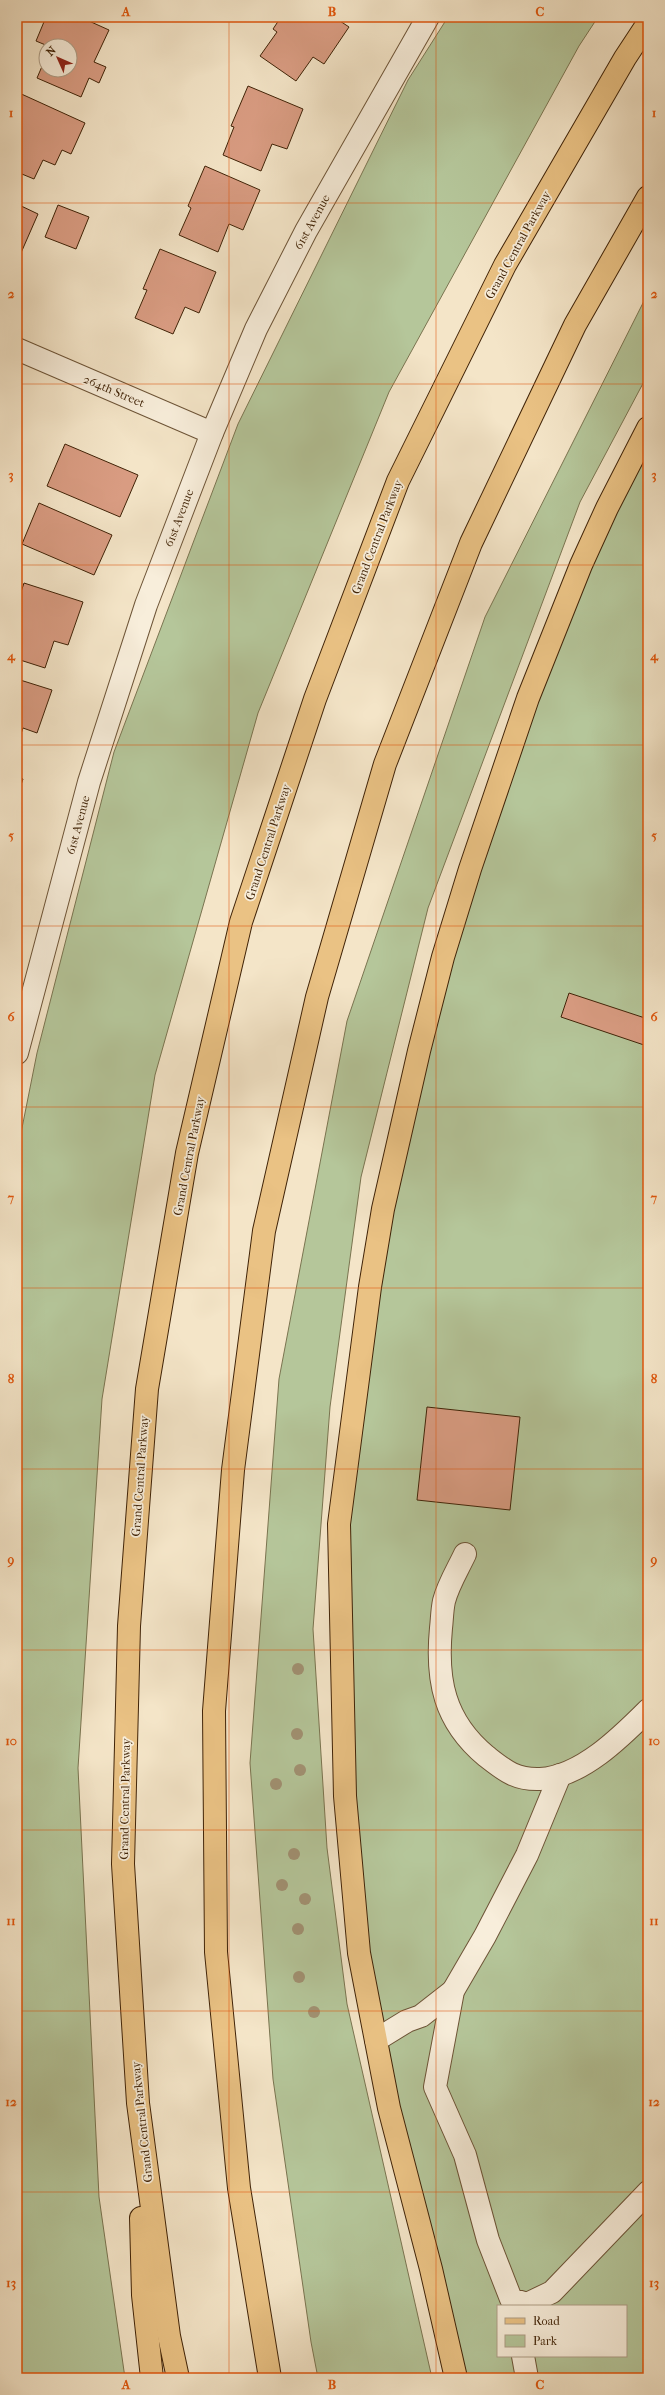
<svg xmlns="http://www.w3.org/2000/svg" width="665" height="2395" font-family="'IM FELL French Canon',serif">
<rect width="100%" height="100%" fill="#f4e5c8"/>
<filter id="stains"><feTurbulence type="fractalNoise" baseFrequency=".005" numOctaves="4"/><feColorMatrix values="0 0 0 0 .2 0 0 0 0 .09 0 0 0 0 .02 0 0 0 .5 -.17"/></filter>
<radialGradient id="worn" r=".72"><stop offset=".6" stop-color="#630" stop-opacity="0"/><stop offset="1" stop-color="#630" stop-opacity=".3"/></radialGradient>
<g fill="#b5c69a" stroke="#7a7450" fill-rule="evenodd">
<path d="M 448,17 L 598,17 L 579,46 L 389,392 L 258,713 L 155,1075 L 102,1399 L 78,1768 L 99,2197 L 125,2378 L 17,2378 L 17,1153 L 37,1053 L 114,752 L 238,424 L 408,80 Z"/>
<path d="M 648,293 L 648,374 L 580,502 L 428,908 L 361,1177 L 330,1407 L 313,1629 L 327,1848 L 347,2004 L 432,2378 L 318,2378 L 311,2342 L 273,2079 L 250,1763 L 279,1379 L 347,1021 L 485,617 Z"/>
<path d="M 648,428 L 648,2378 L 456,2378 L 372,2021 L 341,1611 L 370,1287 L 470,869 ZM 498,2306 L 626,2306 L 626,2356 L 498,2356 Z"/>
</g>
<g fill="#d99c82" stroke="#402307">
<path d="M 46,17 L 80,17 L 109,30 L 94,62 L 106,67 L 99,83 L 89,78 L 81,97 L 37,78 L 46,57 L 46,70 L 70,70 L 70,46 L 48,46 L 36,41 Z"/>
<path d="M 281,17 L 334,17 L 349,27 L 324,64 L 313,57 L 296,81 L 260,56 L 277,32 L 273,29 Z"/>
<path d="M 248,86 L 303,109 L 287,149 L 272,144 L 261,171 L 223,155 L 234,127 L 231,126 Z"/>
<path d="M 17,92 L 85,123 L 71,154 L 62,150 L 55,165 L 43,160 L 34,179 L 17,172 Z"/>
<path d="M 205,166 L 260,190 L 243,230 L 229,224 L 218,252 L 179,235 L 191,208 L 188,206 Z"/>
<path d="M 17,204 L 38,214 L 17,262 Z"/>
<path d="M 58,205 L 89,217 L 76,249 L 45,237 Z"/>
<path d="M 160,249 L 216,272 L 199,313 L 185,307 L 173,334 L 135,318 L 147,290 L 143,289 Z"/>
<path d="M 65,444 L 138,475 L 120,517 L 47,486 Z"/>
<path d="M 39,503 L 112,535 L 94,575 L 22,544 Z"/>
<path d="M 24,583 L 83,602 L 68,645 L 54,641 L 45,668 L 17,659 L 17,604 Z"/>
<path d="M 17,679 L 52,690 L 37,733 L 23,728 L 17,746 Z"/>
<path d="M 17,777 L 23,779 L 17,797 Z"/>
<path d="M 569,993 L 648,1019 L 648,1031 L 644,1045 L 561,1017 Z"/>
<path d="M 427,1407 L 520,1417 L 510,1510 L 417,1500 Z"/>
</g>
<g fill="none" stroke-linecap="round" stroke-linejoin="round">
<defs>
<g id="minor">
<path d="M 17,349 L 212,433"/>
<path d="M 17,1053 L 89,782 L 146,605 L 212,433 L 256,329 L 306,231 L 428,17"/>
<path d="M 465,1554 C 458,1569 448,1585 444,1601 C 442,1610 442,1620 441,1628 C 436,1680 444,1721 486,1756 C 504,1770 515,1780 540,1779 C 581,1777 621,1737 648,1710"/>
<path d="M 560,1775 L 527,1855 L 485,1936 L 453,1991 L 435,2087 L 465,2155 L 488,2240 L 511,2299 L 527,2304 L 552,2292 L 648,2192"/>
<path d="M 376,2040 L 407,2021 L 421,2016 L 453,1991"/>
<path d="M 523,2356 L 527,2378"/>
</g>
<path id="major" d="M 456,2378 L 431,2269 L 389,2108 L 359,1953 L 345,1796 L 339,1524 L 370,1287 L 383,1209 L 419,1051 L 443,957 L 470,869 L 528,698 L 581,565 L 607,508 L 648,428"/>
<g id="highway">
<path d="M 141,2218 L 143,2295 L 152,2378"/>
<path d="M 178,2378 L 169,2336 L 138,2103 L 123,1864 L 129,1626 L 147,1389 L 187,1153 L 241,922 L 315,699 L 398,481 L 505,265 L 625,58 L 648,23"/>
<path d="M 270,2378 L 239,2188 L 216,1952 L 214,1711 L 233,1470 L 264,1231 L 317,997 L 385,764 L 471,543 L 575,325 L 648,197"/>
</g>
</defs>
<use href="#minor" stroke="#6d5437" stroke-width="24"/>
<use href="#major" stroke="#402307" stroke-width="24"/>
<use href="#highway" stroke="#402307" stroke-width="24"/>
<use href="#minor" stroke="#f8eedb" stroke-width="22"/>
<use href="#major" stroke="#eac284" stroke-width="22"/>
<use href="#highway" stroke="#eac284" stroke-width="22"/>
</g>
<g fill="#a19172">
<circle cx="298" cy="1669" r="6"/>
<circle cx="297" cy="1734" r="6"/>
<circle cx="300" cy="1770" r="6"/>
<circle cx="276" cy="1784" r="6"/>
<circle cx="294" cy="1854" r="6"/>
<circle cx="282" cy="1885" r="6"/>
<circle cx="305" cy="1899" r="6"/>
<circle cx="298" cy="1929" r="6"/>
<circle cx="299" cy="1977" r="6"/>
<circle cx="314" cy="2012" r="6"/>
</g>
<path fill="none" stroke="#e0560c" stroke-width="1" stroke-opacity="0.55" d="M 229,17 L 229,2378M 436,17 L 436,2378M 17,203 L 648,203M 17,384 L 648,384M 17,565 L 648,565M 17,745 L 648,745M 17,926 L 648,926M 17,1107 L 648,1107M 17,1288 L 648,1288M 17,1469 L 648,1469M 17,1650 L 648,1650M 17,1830 L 648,1830M 17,2011 L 648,2011M 17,2192 L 648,2192"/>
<g text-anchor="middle" stroke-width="3.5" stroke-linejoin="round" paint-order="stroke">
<g font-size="12" fill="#402307" stroke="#f8eedb">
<text transform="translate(312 222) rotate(-61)" y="4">61st Avenue</text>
<text transform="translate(518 245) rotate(-61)" y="4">Grand Central Parkway</text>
<text transform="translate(114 391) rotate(23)" y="4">264th Street</text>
<text transform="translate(179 518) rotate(-69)" y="4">61st Avenue</text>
<text transform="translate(377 537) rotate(-69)" y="4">Grand Central Parkway</text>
<text transform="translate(78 825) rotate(-75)" y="4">61st Avenue</text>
<text transform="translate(268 842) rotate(-72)" y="4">Grand Central Parkway</text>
<text transform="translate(189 1156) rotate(-79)" y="4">Grand Central Parkway</text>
<text transform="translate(140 1476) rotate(-86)" y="4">Grand Central Parkway</text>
<text transform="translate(125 1799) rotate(-89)" y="4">Grand Central Parkway</text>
<text transform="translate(142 2122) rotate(-96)" y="4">Grand Central Parkway</text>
</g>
</g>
<rect width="665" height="2395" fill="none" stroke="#f4e5c8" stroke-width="44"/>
<rect x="497" y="2305" width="130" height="52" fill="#f8eedb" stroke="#ae9d86"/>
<rect x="505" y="2318" width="20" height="6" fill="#eac284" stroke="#ae9d86"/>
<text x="533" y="2325" font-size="12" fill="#402307">Road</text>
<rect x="505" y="2335" width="20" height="12" fill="#b5c69a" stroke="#ae9d86"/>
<text x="533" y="2345" font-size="12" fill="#402307">Park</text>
<g transform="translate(58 58) rotate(315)"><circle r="19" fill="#f8eedb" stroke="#ae9d86"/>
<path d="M0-3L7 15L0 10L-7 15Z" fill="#8f2418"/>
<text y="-6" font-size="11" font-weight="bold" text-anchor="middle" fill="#402307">N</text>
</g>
<rect x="22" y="22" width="621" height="2351" fill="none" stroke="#e0560c" stroke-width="1.5"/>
<g font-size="13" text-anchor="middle" font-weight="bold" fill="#e0560c">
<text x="126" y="16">A</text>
<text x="332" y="16">B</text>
<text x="540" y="16">C</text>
<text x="11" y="117">1</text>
<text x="654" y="117">1</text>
<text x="11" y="298">2</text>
<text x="654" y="298">2</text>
<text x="11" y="479">3</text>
<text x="654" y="479">3</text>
<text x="11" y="660">4</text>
<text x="654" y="660">4</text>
<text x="11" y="840">5</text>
<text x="654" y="840">5</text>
<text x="11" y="1021">6</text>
<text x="654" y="1021">6</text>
<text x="11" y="1202">7</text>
<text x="654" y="1202">7</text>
<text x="11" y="1383">8</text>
<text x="654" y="1383">8</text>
<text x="11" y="1564">9</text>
<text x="654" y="1564">9</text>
<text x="11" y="1745">10</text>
<text x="654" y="1745">10</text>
<text x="11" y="1925">11</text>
<text x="654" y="1925">11</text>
<text x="11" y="2106">12</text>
<text x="654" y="2106">12</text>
<text x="11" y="2287">13</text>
<text x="654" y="2287">13</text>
<text x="126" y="2389">A</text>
<text x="332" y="2389">B</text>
<text x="540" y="2389">C</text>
</g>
<rect width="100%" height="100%" filter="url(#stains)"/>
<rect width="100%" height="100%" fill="url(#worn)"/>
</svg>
